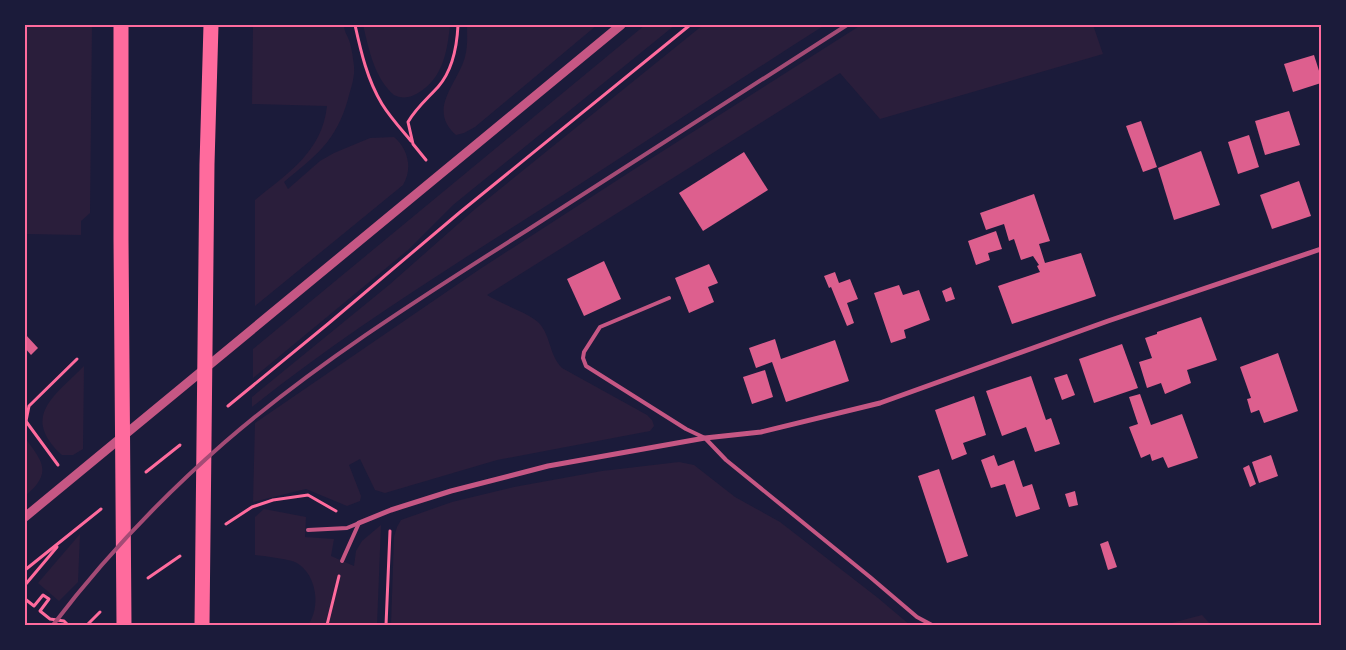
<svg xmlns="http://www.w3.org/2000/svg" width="1346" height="650" font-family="'Source Sans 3',sans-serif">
<rect width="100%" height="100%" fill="#1b1b3a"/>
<g fill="#2a1e3b">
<path d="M 25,25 L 92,25 L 90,213 L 81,221 L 81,235 L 26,234 L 25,237 Z"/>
<path d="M 253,25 L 344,25 C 344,32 348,36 350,43 C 352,50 353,58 354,66 C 355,77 351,88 348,99 C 336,142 316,155 284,182 L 288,189 L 320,161 L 334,153 L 370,138 L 394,137 C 408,149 413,168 403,185 L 255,306 L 255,200 C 288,173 322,152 327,106 L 252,104 Z"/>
<path d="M 363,25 L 450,25 C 447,54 442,83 412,96 C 407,98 399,98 394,95 C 374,78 369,49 363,25 Z"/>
<path d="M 467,25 L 597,25 L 475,127 L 464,133 L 456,135 C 427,109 457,85 465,57 C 468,46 467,36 467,25 Z"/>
<path d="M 645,25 L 675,25 L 453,205 L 408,250 L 253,378 L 253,349 Z"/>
<path d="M 703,25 L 825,25 C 743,77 662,131 580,184 C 469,256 356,324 252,407 L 252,397 L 389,285 L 474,210 Z"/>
<path d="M 861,25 L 1093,25 L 1103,54 L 880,119 L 840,73 L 487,295 C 499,303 531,314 539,323 C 551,336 549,355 562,368 L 647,415 L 652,420 L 654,426 L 650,431 L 497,460 L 385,493 L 375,490 L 360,459 L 349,465 L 361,496 L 360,501 L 347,506 L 306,489 L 253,502 L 255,423 L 480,269 L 633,170 Z"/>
<path d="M 84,366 L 83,449 L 73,455 L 62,455 C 20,416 55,396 84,366 Z"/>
<path d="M 25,438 C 43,462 53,473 25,496 Z"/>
<path d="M 679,462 L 694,465 L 735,497 L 780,522 L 878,598 L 910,625 L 391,625 L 394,537 L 397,527 L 401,520 L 452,502 L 514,487 L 602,471 Z"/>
<path d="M 264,509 L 306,517 L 305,537 L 334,539 L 331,556 L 354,566 L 356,551 L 362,541 L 381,525 L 377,625 L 308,625 C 321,608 317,575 297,563 C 290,559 264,556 255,555 L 255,517 Z"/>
<path d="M 80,534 L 78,582 L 59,601 L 38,583 Z"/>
<path d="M 1202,615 L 1211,625 L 1164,625 Z"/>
</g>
<g fill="#dd5f8e">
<path d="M 1314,55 L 1321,77 L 1321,83 L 1293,92 L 1284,64 Z"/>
<path d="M 1289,111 L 1300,145 L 1265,155 L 1255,121 Z"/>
<path d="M 1141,121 L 1157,167 L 1143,172 L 1126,126 Z"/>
<path d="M 1249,135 L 1259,167 L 1238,174 L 1228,142 Z"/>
<path d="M 1201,151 L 1220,205 L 1174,220 L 1158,168 Z"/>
<path d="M 744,152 L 768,190 L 703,231 L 679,193 Z"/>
<path d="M 1299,181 L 1311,216 L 1272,229 L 1260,195 Z"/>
<path d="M 1034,194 L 1050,241 L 1039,244 L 1045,263 L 1081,253 L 1096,296 L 1012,324 L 998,286 L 1040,272 L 1037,266 L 1039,265 L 1033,256 L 1021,260 L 1014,239 L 1009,241 L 1004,224 L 986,230 L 980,213 Z"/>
<path d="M 996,231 L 1002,249 L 988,253 L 990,260 L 976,265 L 968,241 Z"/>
<path d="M 604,261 L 621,299 L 584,316 L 567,279 Z"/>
<path d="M 709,264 L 718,283 L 708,287 L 714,302 L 689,313 L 675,278 Z"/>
<path d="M 835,272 L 839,283 L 850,279 L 858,299 L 847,303 L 854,323 L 847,326 L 831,287 L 829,288 L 824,276 Z"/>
<path d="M 899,285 L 903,295 L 919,290 L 930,320 L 904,330 L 906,338 L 891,343 L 874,293 Z"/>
<path d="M 951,287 L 955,299 L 946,302 L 942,291 Z"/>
<path d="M 1201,317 L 1217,360 L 1187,370 L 1191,383 L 1165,394 L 1161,383 L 1147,388 L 1139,362 L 1152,358 L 1145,338 L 1157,334 L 1157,332 Z"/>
<path d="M 25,334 L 38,348 L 31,355 L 25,348 Z"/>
<path d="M 775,339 L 781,359 L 835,340 L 849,381 L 786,402 L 772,362 L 756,368 L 749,348 Z"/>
<path d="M 1122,344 L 1138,388 L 1094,403 L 1079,359 Z"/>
<path d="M 1278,353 L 1298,411 L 1264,423 L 1259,410 L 1251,413 L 1247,399 L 1251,398 L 1240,367 Z"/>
<path d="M 765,370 L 773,397 L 752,404 L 743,377 Z"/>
<path d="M 1067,374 L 1075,395 L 1062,400 L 1054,378 Z"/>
<path d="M 1031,376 L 1046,420 L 1051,418 L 1060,444 L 1035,452 L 1026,427 L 1002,436 L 986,391 Z"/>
<path d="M 1140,394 L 1151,425 L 1182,414 L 1198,458 L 1168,468 L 1163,457 L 1152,461 L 1150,454 L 1141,458 L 1129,427 L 1138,424 L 1129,397 Z"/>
<path d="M 974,396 L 986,435 L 963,443 L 967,454 L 952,460 L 935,410 Z"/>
<path d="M 994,455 L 998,466 L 1014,460 L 1023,487 L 1032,484 L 1040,509 L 1016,517 L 1005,484 L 991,488 L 981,460 Z"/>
<path d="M 1271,455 L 1278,476 L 1259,483 L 1252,462 Z"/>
<path d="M 1249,465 L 1256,484 L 1250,487 L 1243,468 Z"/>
<path d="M 939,469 L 968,556 L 947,563 L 918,476 Z"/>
<path d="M 1075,491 L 1078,505 L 1069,507 L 1065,494 Z"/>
<path d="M 1108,541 L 1117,567 L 1108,570 L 1100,544 Z"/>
</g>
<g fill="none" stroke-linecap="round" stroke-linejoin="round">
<g stroke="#ff6b9d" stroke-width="3">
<path d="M 355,25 C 361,52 367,79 382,104 C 390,117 401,129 411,141"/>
<path d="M 426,160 L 413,144 L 408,122 C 416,108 427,99 438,87 C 453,70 457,46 458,25"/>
<path d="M 228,406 L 329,323 L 459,213 L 690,25"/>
<path d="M 25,420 L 58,465"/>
<path d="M 26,421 L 29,406 L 77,359"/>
<path d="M 146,472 L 180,445"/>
<path d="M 226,524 L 252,507 L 273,500 L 308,495 L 336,511"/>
<path d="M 25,570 L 101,509"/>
<path d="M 148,578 L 180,556"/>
<path d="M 25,585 L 57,547"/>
<path d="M 25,599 L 34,606 L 43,595 L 49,599 L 40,611 L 50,619 L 64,621 L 68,625"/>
<path d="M 87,625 L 100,612"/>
<path d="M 327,625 L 339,576"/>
<path d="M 386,625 L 390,531"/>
</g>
<g stroke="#c65784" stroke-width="4">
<path d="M 669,298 L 600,327 L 584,352 L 583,358 L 586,366 L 686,429 L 705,438 L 726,460 L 870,577 L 917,617 L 932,625"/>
<path d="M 308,530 L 347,528 L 359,523"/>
<path d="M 342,561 L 359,523"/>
</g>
<path stroke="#c65784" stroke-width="5" d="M 359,523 L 391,510 L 451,491 L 548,466 L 705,438 L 761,432 L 880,403 L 1108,321 L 1321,249"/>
<path stroke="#c65784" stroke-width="9" d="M 25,517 L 621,25"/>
<g stroke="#ff6b9d" stroke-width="15">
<path d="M 121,25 L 121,239 L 124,625"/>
<path d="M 202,625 L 207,164 L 211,25"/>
</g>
<path stroke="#a44b75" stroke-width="4" d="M 53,625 C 103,559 162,497 225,442 C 319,361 425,295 529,229 C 635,161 741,93 847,25"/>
</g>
<rect width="1346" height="650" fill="none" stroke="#1b1b3a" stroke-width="52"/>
<rect x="26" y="26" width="1294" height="598" fill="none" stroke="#ff6b9d" stroke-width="2"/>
</svg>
